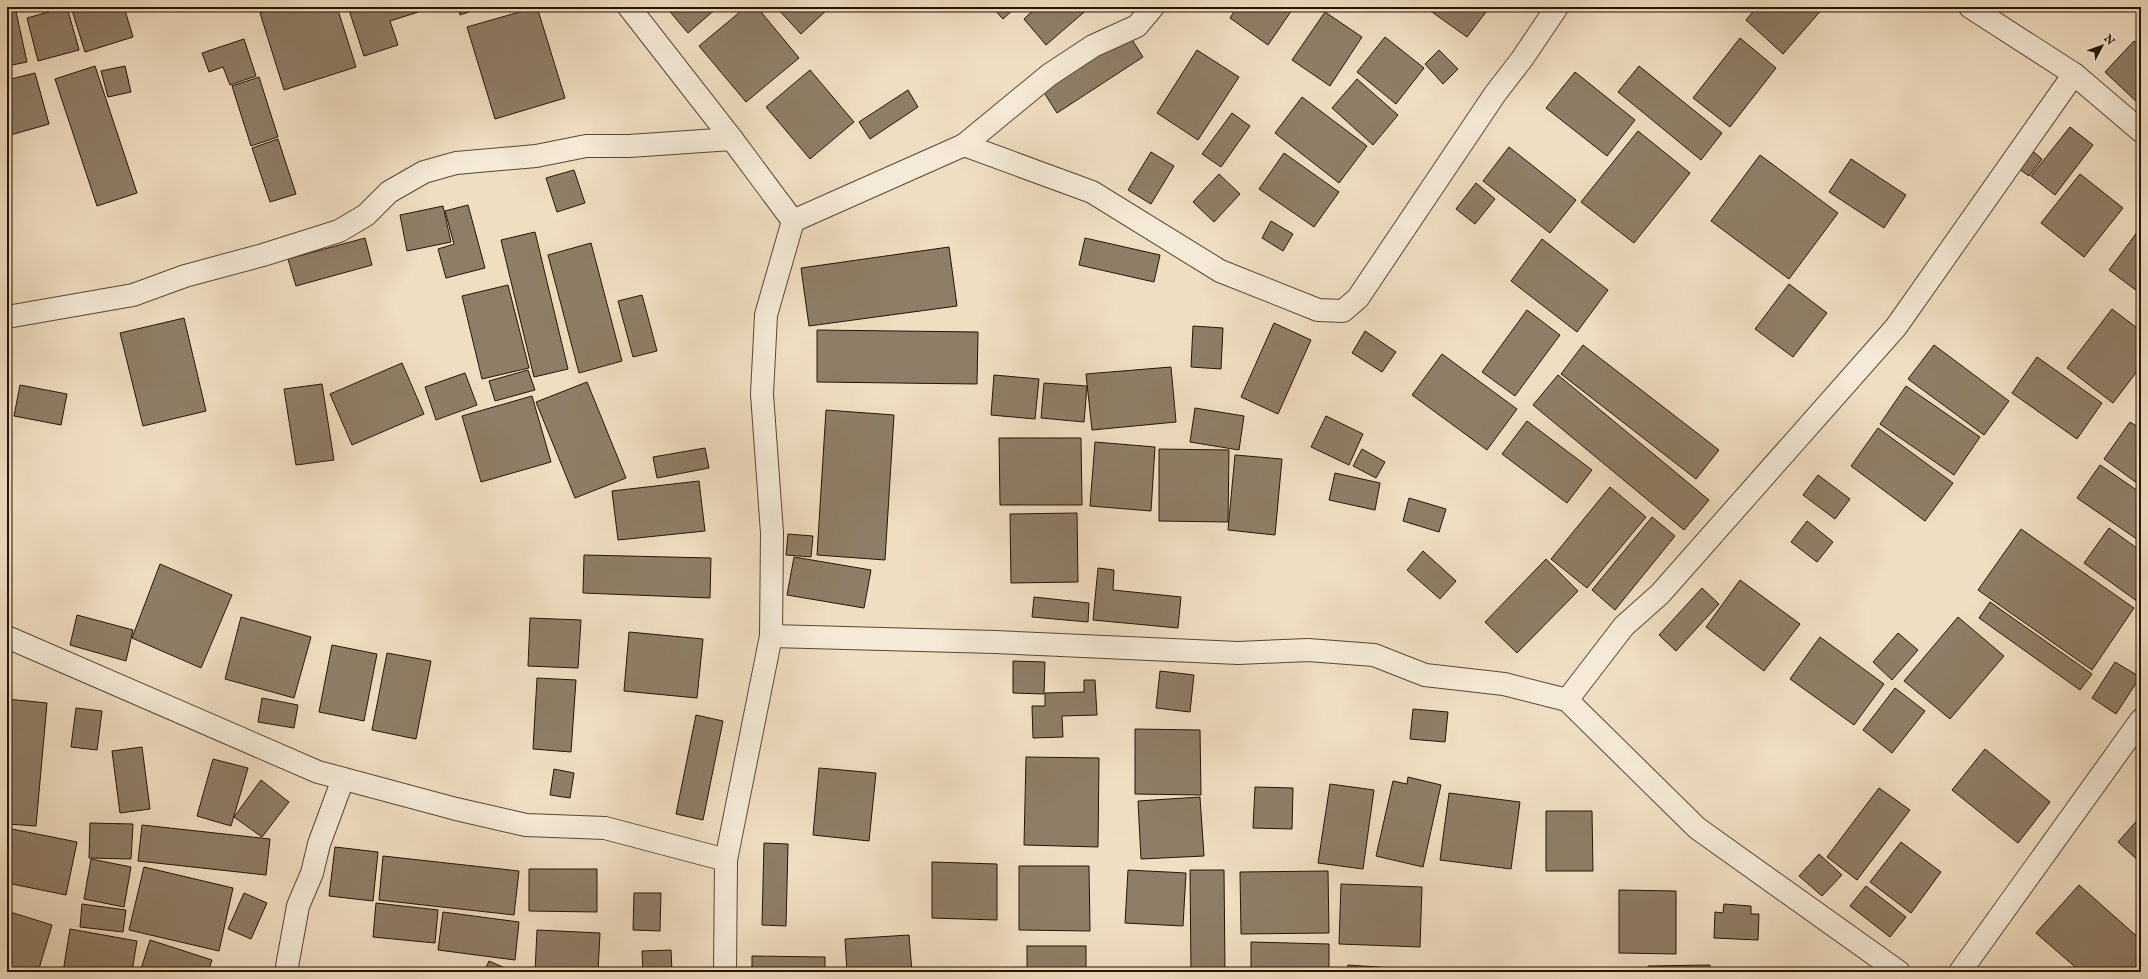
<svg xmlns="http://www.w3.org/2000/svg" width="2148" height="979" font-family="'IM FELL English',serif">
<rect width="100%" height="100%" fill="#f0dec2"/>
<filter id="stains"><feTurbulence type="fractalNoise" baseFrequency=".005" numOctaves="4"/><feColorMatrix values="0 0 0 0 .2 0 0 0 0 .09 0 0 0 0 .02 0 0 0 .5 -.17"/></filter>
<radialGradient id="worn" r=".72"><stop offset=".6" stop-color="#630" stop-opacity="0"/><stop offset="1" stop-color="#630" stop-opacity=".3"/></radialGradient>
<g fill="#8f7e67" stroke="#251505">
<path d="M 7,7 L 15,7 L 27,62 L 7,66 Z"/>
<path d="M 21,7 L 44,7 L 22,12 Z"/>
<path d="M 67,7 L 79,50 L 38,61 L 27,18 Z"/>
<path d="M 71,7 L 124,7 L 133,37 L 85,52 Z"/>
<path d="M 278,7 L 337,7 L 356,67 L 284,90 L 260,13 Z"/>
<path d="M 348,7 L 434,7 L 390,21 L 398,45 L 364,56 Z"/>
<path d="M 458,7 L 484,7 L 460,15 Z"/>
<path d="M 537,7 L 565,98 L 495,119 L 467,27 Z"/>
<path d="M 666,7 L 718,7 L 688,33 Z"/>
<path d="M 746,7 L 757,7 L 799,58 L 746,102 L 699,46 Z"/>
<path d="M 776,7 L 830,7 L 801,34 Z"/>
<path d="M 992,7 L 1016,7 L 1003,19 Z"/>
<path d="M 1037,7 L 1090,7 L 1046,45 L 1024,19 Z"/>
<path d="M 1237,7 L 1294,7 L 1268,45 L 1230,18 Z"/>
<path d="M 1425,7 L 1479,7 L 1486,12 L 1467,37 Z"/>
<path d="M 1757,7 L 1824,7 L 1783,54 L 1746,20 Z"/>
<path d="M 1325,12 L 1362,37 L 1330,86 L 1292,60 Z"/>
<path d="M 1129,35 L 1143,57 L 1057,113 L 1043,91 Z"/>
<path d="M 1385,37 L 1424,68 L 1396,104 L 1357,72 Z"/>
<path d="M 1740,38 L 1776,68 L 1730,127 L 1693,98 Z"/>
<path d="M 244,39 L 256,76 L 230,85 L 223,67 L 209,72 L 202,53 Z"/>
<path d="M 2134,41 L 2141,47 L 2141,106 L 2105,72 Z"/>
<path d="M 1197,50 L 1239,77 L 1198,140 L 1157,113 Z"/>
<path d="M 1439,50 L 1458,69 L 1443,84 L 1425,64 Z"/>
<path d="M 95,66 L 137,193 L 97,206 L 55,79 Z"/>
<path d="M 125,66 L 131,92 L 108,97 L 101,71 Z"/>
<path d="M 1639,66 L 1722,133 L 1701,160 L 1618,92 Z"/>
<path d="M 810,70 L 854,122 L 810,159 L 766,107 Z"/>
<path d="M 1575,72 L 1635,120 L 1607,156 L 1546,108 Z"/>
<path d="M 35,73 L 49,124 L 7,136 L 7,80 Z"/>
<path d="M 259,77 L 278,137 L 251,146 L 232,86 Z"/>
<path d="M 1357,79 L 1398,115 L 1373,145 L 1332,108 Z"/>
<path d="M 908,90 L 918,107 L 870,139 L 859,122 Z"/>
<path d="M 1302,97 L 1367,146 L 1339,183 L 1275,133 Z"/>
<path d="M 1232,113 L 1250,126 L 1221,167 L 1202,154 Z"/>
<path d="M 2070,127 L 2093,145 L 2055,195 L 2031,176 Z"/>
<path d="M 1638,131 L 1690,173 L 1634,243 L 1581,202 Z"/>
<path d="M 278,139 L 296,194 L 270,202 L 252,148 Z"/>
<path d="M 1509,147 L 1576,200 L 1550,233 L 1483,181 Z"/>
<path d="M 2029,148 L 2042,159 L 2029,176 L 2015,166 Z"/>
<path d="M 1151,152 L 1174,166 L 1151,204 L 1128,190 Z"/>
<path d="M 1284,153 L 1339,192 L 1314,227 L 1259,189 Z"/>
<path d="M 1760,155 L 1838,213 L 1789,279 L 1711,221 Z"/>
<path d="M 1851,159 L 1906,195 L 1884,228 L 1829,192 Z"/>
<path d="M 574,170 L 585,203 L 557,212 L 546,178 Z"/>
<path d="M 1219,174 L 1240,194 L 1214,222 L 1193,202 Z"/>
<path d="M 2080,174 L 2123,208 L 2084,257 L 2041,223 Z"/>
<path d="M 1476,183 L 1495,199 L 1475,224 L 1456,209 Z"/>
<path d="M 468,205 L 485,268 L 446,278 L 438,249 L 454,244 L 445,211 Z"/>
<path d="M 443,206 L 451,242 L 407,251 L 400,215 Z"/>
<path d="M 1271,221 L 1293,234 L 1283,251 L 1262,238 Z"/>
<path d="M 2141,227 L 2141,294 L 2109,270 Z"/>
<path d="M 535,232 L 568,369 L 534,377 L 501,240 Z"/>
<path d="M 365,238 L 372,265 L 296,286 L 288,259 Z"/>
<path d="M 1085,238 L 1160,255 L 1154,282 L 1079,265 Z"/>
<path d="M 1542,239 L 1608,290 L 1577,332 L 1511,281 Z"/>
<path d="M 591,243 L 622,361 L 579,373 L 548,255 Z"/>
<path d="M 949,247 L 957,306 L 809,326 L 801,268 Z"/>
<path d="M 1789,284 L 1827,313 L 1793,357 L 1755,329 Z"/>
<path d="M 508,285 L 529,368 L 482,379 L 462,296 Z"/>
<path d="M 642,295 L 657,351 L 633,357 L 618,301 Z"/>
<path d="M 2112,309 L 2141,331 L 2141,366 L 2113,403 L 2067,368 Z"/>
<path d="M 1527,310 L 1560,335 L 1515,396 L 1482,372 Z"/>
<path d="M 184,318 L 206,411 L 143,426 L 120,333 Z"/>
<path d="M 1274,323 L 1311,340 L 1278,414 L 1241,397 Z"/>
<path d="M 1193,326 L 1223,328 L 1221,369 L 1191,367 Z"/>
<path d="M 817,330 L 978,332 L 977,384 L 817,382 Z"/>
<path d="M 1365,331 L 1396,352 L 1382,372 L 1352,353 Z"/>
<path d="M 1583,345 L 1719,450 L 1696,479 L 1561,374 Z"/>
<path d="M 1934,345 L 2009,401 L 1984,435 L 1908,379 Z"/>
<path d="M 1442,354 L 1517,409 L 1487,450 L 1412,395 Z"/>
<path d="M 2037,357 L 2102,403 L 2077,439 L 2012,393 Z"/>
<path d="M 402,363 L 424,414 L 352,445 L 330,394 Z"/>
<path d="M 1171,367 L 1176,422 L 1092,430 L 1086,374 Z"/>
<path d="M 528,370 L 535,390 L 495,401 L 489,381 Z"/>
<path d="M 465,373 L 477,405 L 436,420 L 425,387 Z"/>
<path d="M 994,375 L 1039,379 L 1035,419 L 991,415 Z"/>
<path d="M 1558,375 L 1709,500 L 1684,530 L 1533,405 Z"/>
<path d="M 587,382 L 626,478 L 575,498 L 536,402 Z"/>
<path d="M 1044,383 L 1087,386 L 1084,422 L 1041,418 Z"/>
<path d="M 322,384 L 334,460 L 296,465 L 284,389 Z"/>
<path d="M 20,385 L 67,394 L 61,425 L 14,416 Z"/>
<path d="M 1906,386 L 1980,437 L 1954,475 L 1880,424 Z"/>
<path d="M 532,396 L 551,462 L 481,482 L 462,416 Z"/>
<path d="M 7,406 L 11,407 L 7,428 Z"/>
<path d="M 1195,408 L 1244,416 L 1239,450 L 1190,442 Z"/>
<path d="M 826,410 L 894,415 L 885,560 L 817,555 Z"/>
<path d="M 1326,416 L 1363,434 L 1349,465 L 1311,447 Z"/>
<path d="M 1527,421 L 1592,470 L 1567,503 L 1502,454 Z"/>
<path d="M 2130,422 L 2141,429 L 2141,486 L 2104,459 Z"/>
<path d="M 1878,428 L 1953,483 L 1925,521 L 1851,466 Z"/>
<path d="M 999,438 L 1081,438 L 1082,505 L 1000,505 Z"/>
<path d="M 1095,442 L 1155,447 L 1151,511 L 1090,506 Z"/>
<path d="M 705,448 L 709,468 L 657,478 L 653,457 Z"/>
<path d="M 1159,449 L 1229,450 L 1228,522 L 1159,521 Z"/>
<path d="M 1362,449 L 1385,462 L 1376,478 L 1353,466 Z"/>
<path d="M 1235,455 L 1282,459 L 1275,535 L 1228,530 Z"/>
<path d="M 2100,465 L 2141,493 L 2141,542 L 2077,498 Z"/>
<path d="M 1335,473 L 1380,483 L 1375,510 L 1329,500 Z"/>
<path d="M 1818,475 L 1850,499 L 1835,519 L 1803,495 Z"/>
<path d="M 699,481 L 705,531 L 618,540 L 612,491 Z"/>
<path d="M 1610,487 L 1646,517 L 1587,588 L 1551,559 Z"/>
<path d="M 1409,498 L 1446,509 L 1439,532 L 1403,521 Z"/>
<path d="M 1077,513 L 1078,582 L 1011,583 L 1010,514 Z"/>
<path d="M 1652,517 L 1675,536 L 1615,610 L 1592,590 Z"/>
<path d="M 1807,521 L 1833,542 L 1817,562 L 1791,542 Z"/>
<path d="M 2109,528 L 2141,551 L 2141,604 L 2084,563 Z"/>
<path d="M 2021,529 L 2134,608 L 2092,670 L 1978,590 Z"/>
<path d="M 788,534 L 813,536 L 811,557 L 786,555 Z"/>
<path d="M 1423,551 L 1456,581 L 1440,599 L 1407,570 Z"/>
<path d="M 584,555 L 711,558 L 710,598 L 583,593 Z"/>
<path d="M 794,557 L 871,570 L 864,608 L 787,595 Z"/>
<path d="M 1546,559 L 1578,591 L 1517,653 L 1485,622 Z"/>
<path d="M 160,564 L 232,595 L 201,668 L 132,638 Z"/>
<path d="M 1098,568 L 1114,570 L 1113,590 L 1181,597 L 1178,628 L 1093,620 Z"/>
<path d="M 1740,580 L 1800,624 L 1764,671 L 1706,627 Z"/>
<path d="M 1702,588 L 1719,604 L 1676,651 L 1659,635 Z"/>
<path d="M 1034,597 L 1089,603 L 1088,622 L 1032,617 Z"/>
<path d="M 1990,602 L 2092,674 L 2080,690 L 1979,618 Z"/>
<path d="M 77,615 L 133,630 L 126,661 L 70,645 Z"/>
<path d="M 241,617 L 311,637 L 294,698 L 225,679 Z"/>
<path d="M 1958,617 L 2004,656 L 1950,719 L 1904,681 Z"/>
<path d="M 530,618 L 581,620 L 578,668 L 528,666 Z"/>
<path d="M 629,632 L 703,639 L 697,698 L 624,691 Z"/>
<path d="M 1898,633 L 1918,650 L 1892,680 L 1873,662 Z"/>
<path d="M 1820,637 L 1884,684 L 1854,725 L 1790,679 Z"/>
<path d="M 332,645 L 377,654 L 364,721 L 319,712 Z"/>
<path d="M 387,653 L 431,661 L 416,739 L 372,730 Z"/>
<path d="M 1013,661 L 1045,662 L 1044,694 L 1013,693 Z"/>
<path d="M 2115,662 L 2140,677 L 2116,714 L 2092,698 Z"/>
<path d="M 1160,671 L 1194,675 L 1190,712 L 1156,708 Z"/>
<path d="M 537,678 L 576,680 L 571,752 L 533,749 Z"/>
<path d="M 1084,680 L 1095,680 L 1097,715 L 1062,716 L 1063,737 L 1033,738 L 1032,706 L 1045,706 L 1045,693 L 1084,692 Z"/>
<path d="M 1895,688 L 1925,711 L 1892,753 L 1863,730 Z"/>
<path d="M 262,698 L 298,705 L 294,728 L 258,722 Z"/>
<path d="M 7,699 L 47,703 L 36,826 L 7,824 Z"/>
<path d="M 76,708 L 102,711 L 97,750 L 71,747 Z"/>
<path d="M 1413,709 L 1448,712 L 1445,742 L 1410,739 Z"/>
<path d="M 696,715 L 723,721 L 703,820 L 676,814 Z"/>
<path d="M 1135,729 L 1200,730 L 1201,795 L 1135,794 Z"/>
<path d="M 142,747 L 150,809 L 120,813 L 112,751 Z"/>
<path d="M 1985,749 L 2050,802 L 2018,843 L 1952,790 Z"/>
<path d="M 1026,757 L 1099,758 L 1098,847 L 1024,845 Z"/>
<path d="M 213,759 L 248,768 L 231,826 L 197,816 Z"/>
<path d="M 819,768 L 876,773 L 869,841 L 813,835 Z"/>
<path d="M 554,769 L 574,773 L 570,798 L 550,795 Z"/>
<path d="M 1408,777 L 1441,785 L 1423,867 L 1376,856 L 1393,781 L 1407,784 Z"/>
<path d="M 261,780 L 289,802 L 262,837 L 234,817 Z"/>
<path d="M 1330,784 L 1374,790 L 1363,869 L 1318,863 Z"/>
<path d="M 1255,787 L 1293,788 L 1292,829 L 1253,828 Z"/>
<path d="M 1879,788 L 1910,810 L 1857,880 L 1827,857 Z"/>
<path d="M 1449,793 L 1520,802 L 1511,869 L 1440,860 Z"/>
<path d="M 1200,797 L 1204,856 L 1141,859 L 1138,801 Z"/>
<path d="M 1546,811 L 1592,811 L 1593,871 L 1546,871 Z"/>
<path d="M 2141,816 L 2141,863 L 2118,842 Z"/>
<path d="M 90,823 L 133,824 L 131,859 L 89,858 Z"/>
<path d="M 142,825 L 270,839 L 266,875 L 138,861 Z"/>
<path d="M 7,828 L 77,842 L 66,895 L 7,883 Z"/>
<path d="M 1901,842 L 1941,872 L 1911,913 L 1870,882 Z"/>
<path d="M 764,843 L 788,844 L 786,926 L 762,925 Z"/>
<path d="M 335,847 L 378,852 L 373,901 L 329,896 Z"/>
<path d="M 1819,854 L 1842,875 L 1822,896 L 1799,876 Z"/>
<path d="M 383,856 L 519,871 L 514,915 L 379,900 Z"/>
<path d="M 91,859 L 131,867 L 124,907 L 84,899 Z"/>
<path d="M 932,862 L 997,864 L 997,920 L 932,918 Z"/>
<path d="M 1019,866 L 1089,866 L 1090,931 L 1019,930 Z"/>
<path d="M 144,867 L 233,888 L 219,951 L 129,930 Z"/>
<path d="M 529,869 L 597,869 L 597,912 L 529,911 Z"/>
<path d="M 1128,870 L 1186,873 L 1183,926 L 1125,923 Z"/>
<path d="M 1190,870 L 1224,870 L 1225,972 L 1191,972 Z"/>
<path d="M 1328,871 L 1329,933 L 1241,934 L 1240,872 Z"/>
<path d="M 1341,884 L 1422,887 L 1420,947 L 1339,944 Z"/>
<path d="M 2079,885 L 2141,940 L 2141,972 L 2081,972 L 2036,933 Z"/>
<path d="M 1866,886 L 1906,917 L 1890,937 L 1850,906 Z"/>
<path d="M 1619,890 L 1676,891 L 1676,954 L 1619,953 Z"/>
<path d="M 244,893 L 267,903 L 251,939 L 228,929 Z"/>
<path d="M 634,893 L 661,893 L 660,931 L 633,930 Z"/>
<path d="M 376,903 L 438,910 L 435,943 L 373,937 Z"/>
<path d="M 82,904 L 126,910 L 123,932 L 80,927 Z"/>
<path d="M 1724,904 L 1751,906 L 1751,914 L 1759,914 L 1758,940 L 1714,938 L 1715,912 L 1723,913 Z"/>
<path d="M 7,911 L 52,925 L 38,972 L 7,972 Z"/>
<path d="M 443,912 L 519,922 L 515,960 L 438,950 Z"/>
<path d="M 70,929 L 137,941 L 132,972 L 63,972 Z"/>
<path d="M 537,930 L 600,933 L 598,972 L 535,972 Z"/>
<path d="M 909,935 L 912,972 L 847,972 L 845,939 Z"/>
<path d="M 150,940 L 212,960 L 208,972 L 140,972 Z"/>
<path d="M 1251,942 L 1329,944 L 1329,972 L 1251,972 Z"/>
<rect x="1027" y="946" width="59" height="26"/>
<path d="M 671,950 L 672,972 L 643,972 L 642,951 Z"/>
<path d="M 752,956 L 825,957 L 825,972 L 752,972 Z"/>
<path d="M 489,961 L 514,972 L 484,972 Z"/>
<path d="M 1348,965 L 1423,970 L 1423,972 L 1347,972 Z"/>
<path d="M 1710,965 L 1710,972 L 1648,972 L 1648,966 Z"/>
</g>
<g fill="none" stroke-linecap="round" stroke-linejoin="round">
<defs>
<g id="street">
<path d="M 629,7 L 732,139 L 793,221"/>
<path d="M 1970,7 L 2074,74 L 2141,131"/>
<path d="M 964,145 L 1092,192 L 1220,271 L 1318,310 L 1343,311 L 1358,298 L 1495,94 L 1522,59 L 1557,7"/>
<path d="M 793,221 L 964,145 L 1049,75 L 1093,46 L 1137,26 L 1153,7"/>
<path d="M 7,317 L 133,295 L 185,276 L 263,255 L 339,231 L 366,215 L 389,192 L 424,172 L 456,163 L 536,156 L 586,146 L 629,146 L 732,139"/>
<path d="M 771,636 L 995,642 L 1238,653 L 1308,650 L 1374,655 L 1425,675 L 1504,684 L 1567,700 L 1624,626 L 1660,594 L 1896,327 L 2074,74"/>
<path d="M 7,637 L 318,772 L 456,809 L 526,825 L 605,828 L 726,860"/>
<path d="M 1567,700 L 1697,828 L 1899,972"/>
<path d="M 286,972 L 298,906 L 312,873 L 319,844 L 343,779"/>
<path d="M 725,972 L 726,860 L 771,636 L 772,533 L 762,394 L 766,315 L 793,221"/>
<path d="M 1960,972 L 2141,720"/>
</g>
</defs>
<use href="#street" stroke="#584734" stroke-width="24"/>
<use href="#street" stroke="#f5ead7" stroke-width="22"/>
</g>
<rect width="2148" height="979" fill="none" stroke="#f0dec2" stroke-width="24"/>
<rect x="8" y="8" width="2132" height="963" fill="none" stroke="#251505" stroke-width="2"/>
<rect x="12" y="12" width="2124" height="955" fill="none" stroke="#251505"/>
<g transform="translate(2102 46) rotate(49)" stroke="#f5ead7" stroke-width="3" paint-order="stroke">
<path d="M0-3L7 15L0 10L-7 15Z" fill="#251505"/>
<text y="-6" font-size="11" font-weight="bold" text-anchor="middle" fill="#251505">N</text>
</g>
<rect width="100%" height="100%" filter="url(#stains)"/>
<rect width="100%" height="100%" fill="url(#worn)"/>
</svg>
